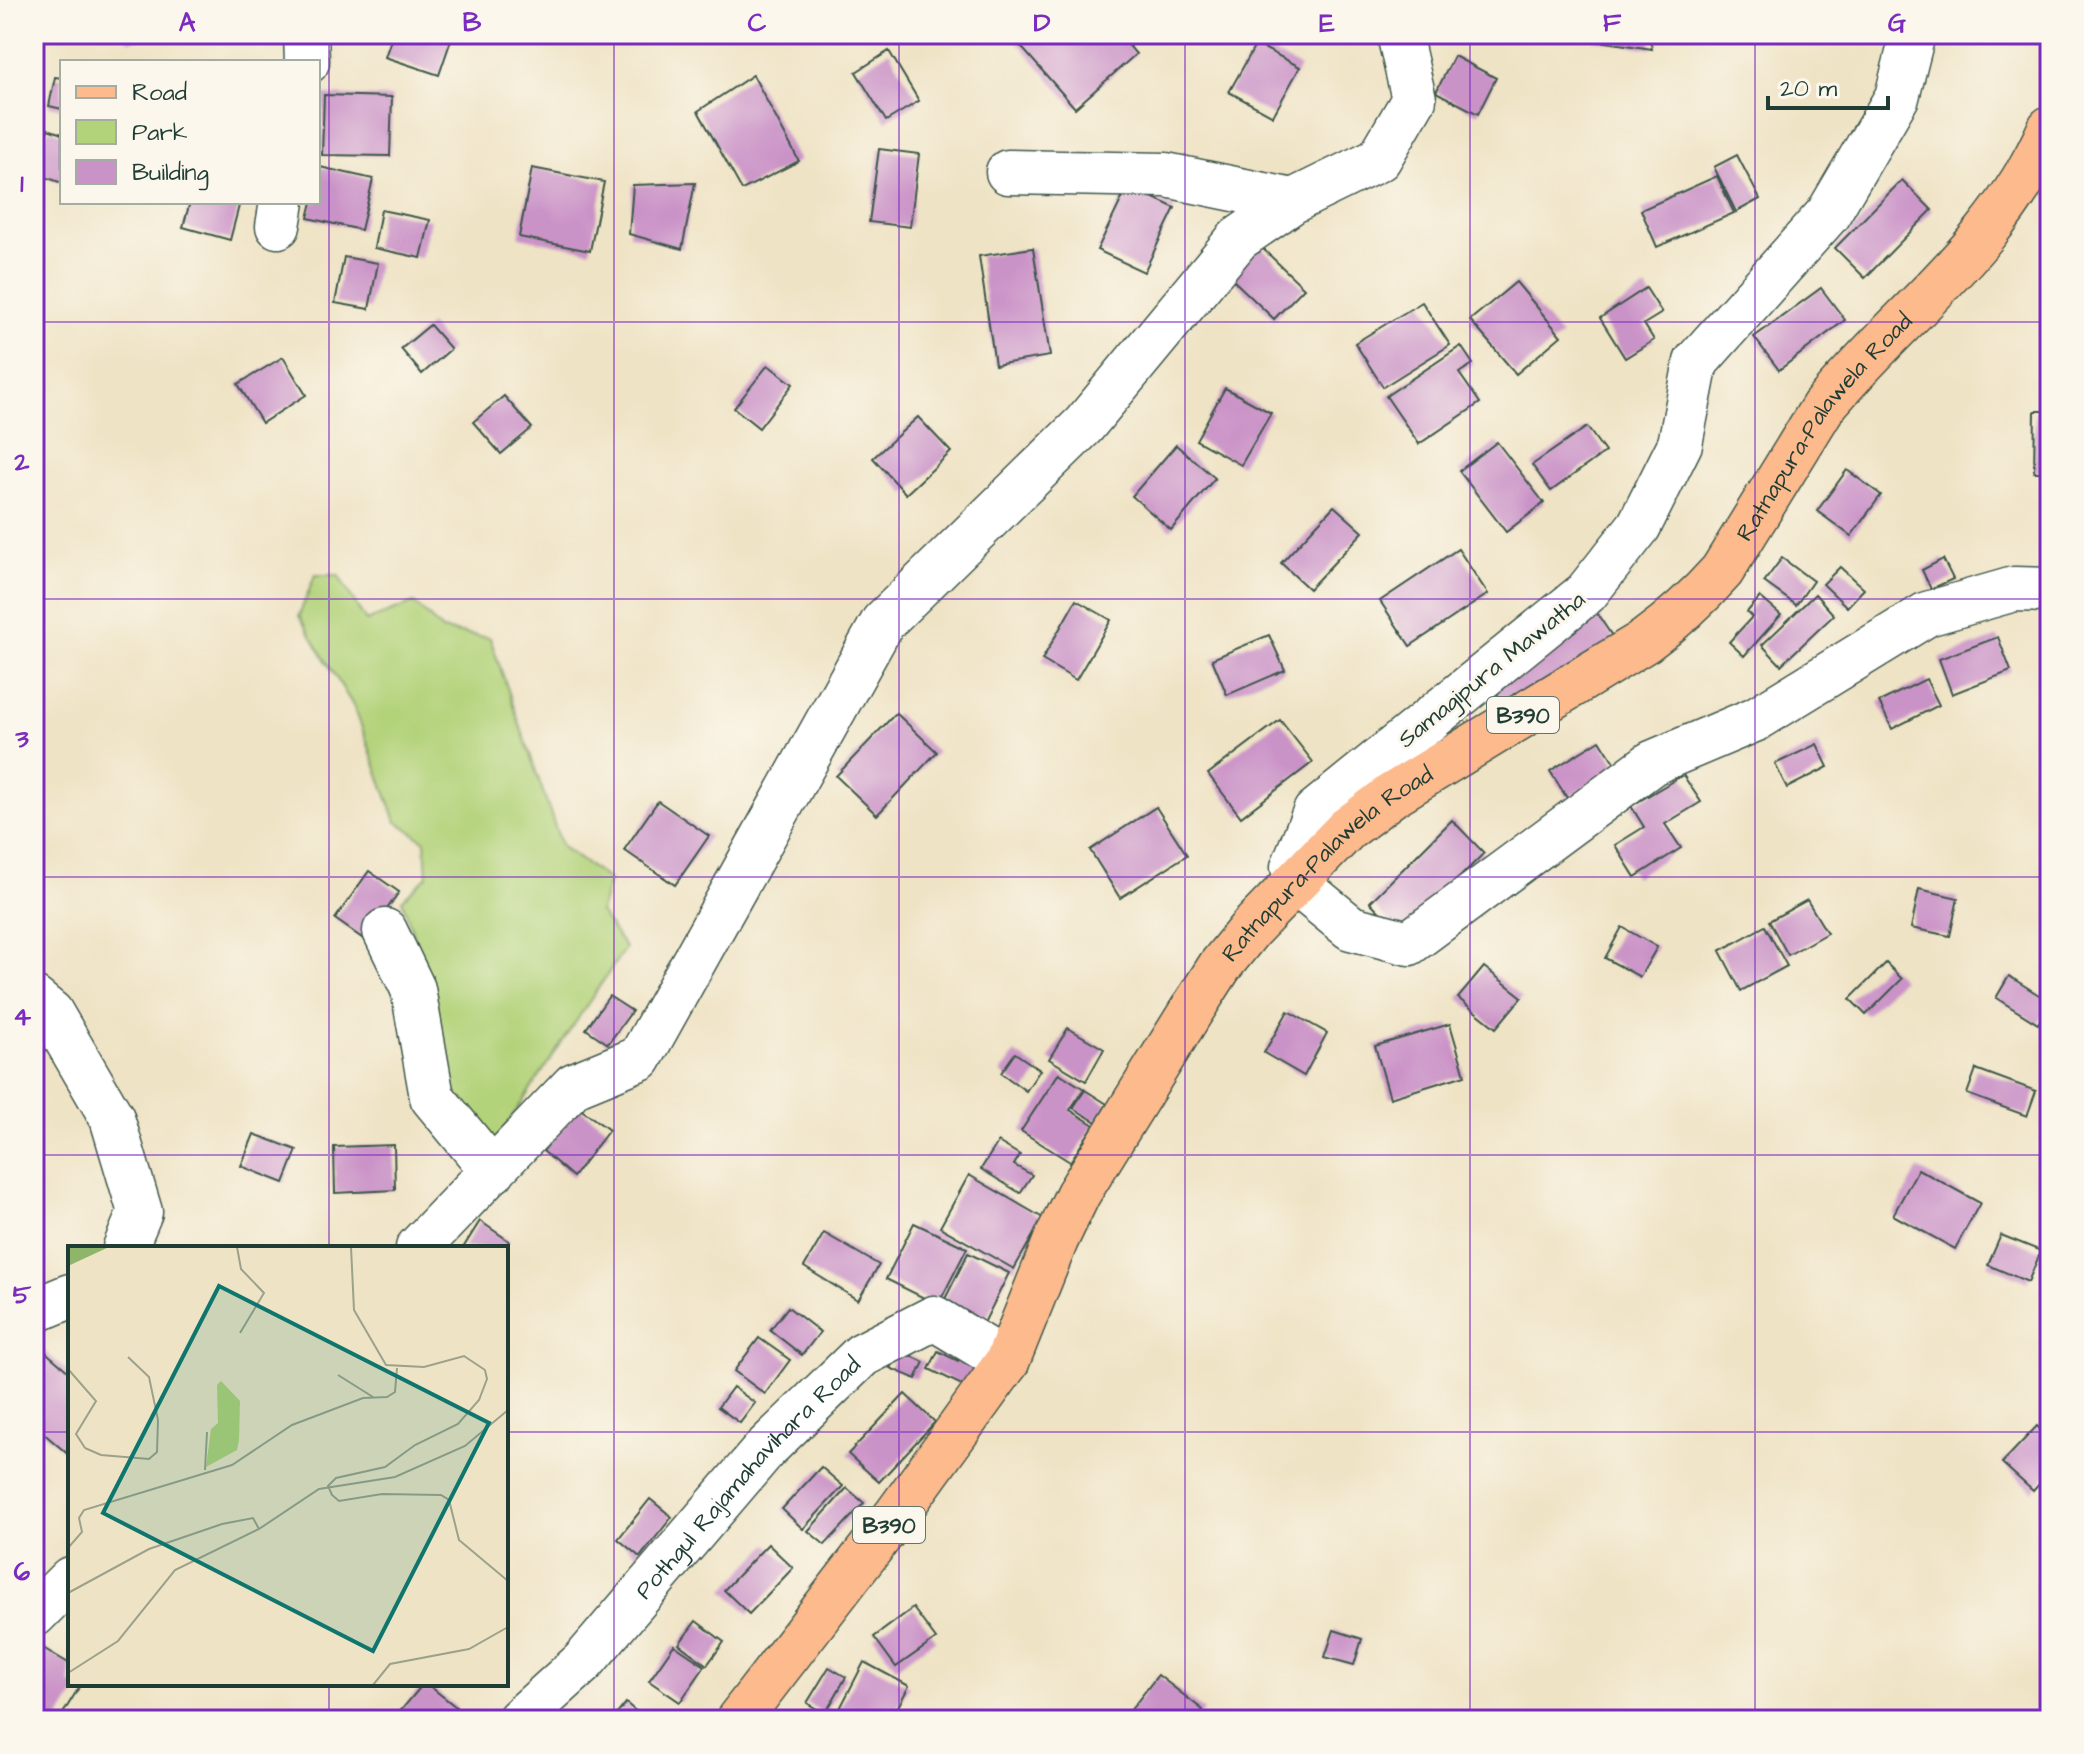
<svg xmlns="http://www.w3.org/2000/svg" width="2084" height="1754" font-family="'Architects Daughter',sans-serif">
<rect width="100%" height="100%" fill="#fbf7ec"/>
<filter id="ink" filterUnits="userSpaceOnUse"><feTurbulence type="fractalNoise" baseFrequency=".0125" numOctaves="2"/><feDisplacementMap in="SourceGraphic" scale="16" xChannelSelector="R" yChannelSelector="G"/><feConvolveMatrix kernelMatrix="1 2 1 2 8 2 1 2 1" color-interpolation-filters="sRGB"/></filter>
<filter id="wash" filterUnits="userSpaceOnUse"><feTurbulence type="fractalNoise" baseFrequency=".006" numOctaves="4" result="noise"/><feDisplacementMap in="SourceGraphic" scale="32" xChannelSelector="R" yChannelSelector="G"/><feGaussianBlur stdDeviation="1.8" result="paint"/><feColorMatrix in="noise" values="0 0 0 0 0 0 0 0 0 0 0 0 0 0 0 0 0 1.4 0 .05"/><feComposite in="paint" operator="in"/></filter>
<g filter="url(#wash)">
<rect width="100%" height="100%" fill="#efe3c5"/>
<path fill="#b3d37a" stroke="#698857" stroke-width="2" d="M 315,575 L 338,575 L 366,621 L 414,603 L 442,630 L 490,638 L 562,847 L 609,880 L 600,912 L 625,948 L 490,1150 L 444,1091 L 436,1003 L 402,900 L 427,876 L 425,841 L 396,821 L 355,709 L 299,616 Z"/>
<g id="blocks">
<g fill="#ca93c7">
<path d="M 128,34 L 170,34 L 170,36 L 128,41 Z"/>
<path d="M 393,34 L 453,34 L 439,75 L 385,57 Z"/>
<path d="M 1010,34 L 1119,34 L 1136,54 L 1075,108 Z"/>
<path d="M 1593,34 L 1649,34 L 1652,49 L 1594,40 Z"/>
<path d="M 1256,44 L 1300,67 L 1273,116 L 1229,92 Z"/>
<path d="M 889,51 L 919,101 L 886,121 L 856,72 Z"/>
<path d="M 1454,56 L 1496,78 L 1478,114 L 1436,92 Z"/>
<path d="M 753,75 L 799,161 L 742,190 L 698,111 Z"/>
<path d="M 55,77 L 62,78 L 62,109 L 49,106 Z"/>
<path d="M 324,95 L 392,97 L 390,156 L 322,155 Z"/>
<path d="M 48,129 L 62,134 L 62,183 L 34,173 Z"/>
<path d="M 879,149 L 919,154 L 910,227 L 869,222 Z"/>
<path d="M 1737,155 L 1760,199 L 1736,212 L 1714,167 Z"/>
<path d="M 320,167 L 373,179 L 361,230 L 308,218 L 312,202 L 318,202 Z"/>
<path d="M 532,168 L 604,182 L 590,251 L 519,237 Z"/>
<path d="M 1717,176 L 1734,213 L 1657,247 L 1641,210 Z"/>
<path d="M 1902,180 L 1932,210 L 1865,278 L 1835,248 Z"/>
<path d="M 695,183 L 682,249 L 629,234 L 633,185 Z"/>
<path d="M 1128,186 L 1175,208 L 1144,272 L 1097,250 Z"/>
<path d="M 190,202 L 240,202 L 230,240 L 183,227 Z"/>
<path d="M 381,210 L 430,220 L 421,258 L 374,248 Z"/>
<path d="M 1260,246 L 1304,288 L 1274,319 L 1230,277 Z"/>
<path d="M 1033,248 L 1050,356 L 995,365 L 979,256 Z"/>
<path d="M 344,257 L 378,263 L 369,309 L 335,303 Z"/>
<path d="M 1516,282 L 1561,336 L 1516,374 L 1470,320 Z"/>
<path d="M 1646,288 L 1662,313 L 1644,324 L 1654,340 L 1625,358 L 1600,318 Z"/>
<path d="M 1821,288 L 1845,320 L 1779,370 L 1754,337 Z"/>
<path d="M 1422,302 L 1450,345 L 1383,387 L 1355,343 Z"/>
<path d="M 430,325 L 451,349 L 422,374 L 401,349 Z"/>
<path d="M 1461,346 L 1473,364 L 1459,373 L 1480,403 L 1419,444 L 1386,396 Z"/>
<path d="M 283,357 L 306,395 L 262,423 L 238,384 Z"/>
<path d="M 768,365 L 793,384 L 759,428 L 734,408 Z"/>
<path d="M 1225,388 L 1271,413 L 1241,465 L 1196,440 Z"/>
<path d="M 504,396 L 532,428 L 501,454 L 473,422 Z"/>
<path d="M 2035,411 L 2050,411 L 2050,472 L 2034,472 Z"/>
<path d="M 918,417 L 951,452 L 906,494 L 873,458 Z"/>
<path d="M 1587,427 L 1605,452 L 1551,491 L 1532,465 Z"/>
<path d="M 1497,442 L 1544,503 L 1506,532 L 1459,471 Z"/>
<path d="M 1176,445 L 1215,478 L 1171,530 L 1132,496 Z"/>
<path d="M 1847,470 L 1881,495 L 1851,536 L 1817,511 Z"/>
<path d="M 1334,506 L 1363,532 L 1309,589 L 1281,563 Z"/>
<path d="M 1458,549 L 1488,594 L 1410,646 L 1380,601 Z"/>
<path d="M 1782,558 L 1813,581 L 1796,605 L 1764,582 Z"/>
<path d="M 1943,559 L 1953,579 L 1931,589 L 1922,570 Z"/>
<path d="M 1840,567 L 1864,589 L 1847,607 L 1823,584 Z"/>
<path d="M 1815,594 L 1834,615 L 1781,665 L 1762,645 Z"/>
<path d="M 1760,597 L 1781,615 L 1744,656 L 1729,642 L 1752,617 L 1747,612 Z"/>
<path d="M 1076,600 L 1111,620 L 1076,680 L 1042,660 Z"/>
<path d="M 1592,606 L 1616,642 L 1511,714 L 1486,678 Z"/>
<path d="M 1269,635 L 1285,670 L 1227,695 L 1212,659 Z"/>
<path d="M 1998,637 L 2011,671 L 1952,694 L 1939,659 Z"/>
<path d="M 1926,679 L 1939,705 L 1892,729 L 1879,702 Z"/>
<path d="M 896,713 L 937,752 L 877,815 L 836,776 Z"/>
<path d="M 1280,720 L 1313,762 L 1241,817 L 1208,774 Z"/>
<path d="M 1600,740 L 1617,767 L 1567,798 L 1550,771 Z"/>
<path d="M 1817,744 L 1828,767 L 1787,788 L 1775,764 Z"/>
<path d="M 1683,775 L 1701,802 L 1665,824 L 1681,848 L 1635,877 L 1615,845 L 1644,827 L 1631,806 Z"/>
<path d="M 658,801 L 709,836 L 675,885 L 624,850 Z"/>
<path d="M 1156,807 L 1187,855 L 1120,898 L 1090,850 Z"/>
<path d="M 1452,820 L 1484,853 L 1402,935 L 1370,902 Z"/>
<path d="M 369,871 L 399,892 L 365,940 L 335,919 Z"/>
<path d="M 1919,889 L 1958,898 L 1950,936 L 1911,928 Z"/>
<path d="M 1807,900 L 1827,933 L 1788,955 L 1769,921 Z"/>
<path d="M 1765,926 L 1787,966 L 1741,991 L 1720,951 Z"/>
<path d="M 1622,927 L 1657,947 L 1640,977 L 1605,958 Z"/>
<path d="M 1886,963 L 1902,979 L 1866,1015 L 1850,999 Z"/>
<path d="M 1484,967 L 1522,997 L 1496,1028 L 1458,998 Z"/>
<path d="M 2009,976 L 2050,1002 L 2038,1024 L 1996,998 Z"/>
<path d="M 609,996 L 632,1011 L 608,1044 L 586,1029 Z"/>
<path d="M 1288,1011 L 1327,1033 L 1304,1076 L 1264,1053 Z"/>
<path d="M 1450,1024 L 1465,1075 L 1390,1098 L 1375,1046 Z"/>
<path d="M 1068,1028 L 1104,1049 L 1086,1081 L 1049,1059 Z"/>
<path d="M 1015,1053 L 1040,1070 L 1026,1091 L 1001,1073 Z"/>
<path d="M 1976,1069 L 2036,1091 L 2027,1116 L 1967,1094 Z"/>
<path d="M 1059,1073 L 1084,1089 L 1070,1110 L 1094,1125 L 1070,1162 L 1021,1131 Z"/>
<path d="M 1085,1090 L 1107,1104 L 1096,1122 L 1073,1108 Z"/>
<path d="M 579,1108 L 609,1130 L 573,1177 L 543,1151 Z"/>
<path d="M 254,1134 L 297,1150 L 284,1183 L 241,1166 Z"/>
<path d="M 998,1142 L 1020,1155 L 1014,1165 L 1032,1175 L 1020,1193 L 981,1169 Z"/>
<path d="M 394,1145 L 395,1190 L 335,1193 L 334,1147 Z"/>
<path d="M 1918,1169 L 1980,1203 L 1955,1249 L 1893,1215 Z"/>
<path d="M 969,1175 L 1043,1218 L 1014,1269 L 940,1227 Z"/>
<path d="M 480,1221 L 509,1241 L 504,1248 L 463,1248 Z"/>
<path d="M 914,1223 L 967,1248 L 938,1305 L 886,1279 Z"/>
<path d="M 824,1233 L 879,1265 L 858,1300 L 804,1267 Z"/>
<path d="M 2001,1235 L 2041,1251 L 2028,1282 L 1988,1265 Z"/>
<path d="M 968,1253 L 1009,1273 L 982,1327 L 941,1307 Z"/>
<path d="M 788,1307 L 820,1332 L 802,1355 L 770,1330 Z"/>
<path d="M 759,1338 L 790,1360 L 765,1394 L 734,1371 Z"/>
<path d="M 42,1349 L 70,1373 L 70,1456 L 34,1425 L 34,1358 Z"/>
<path d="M 963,1349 L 991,1362 L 976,1392 L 929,1369 L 938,1351 L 958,1361 Z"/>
<path d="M 899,1350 L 924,1362 L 916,1379 L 890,1368 Z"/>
<path d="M 733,1387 L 755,1403 L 740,1423 L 718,1407 Z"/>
<path d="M 905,1394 L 935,1422 L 879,1482 L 848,1454 Z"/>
<path d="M 2037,1426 L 2050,1439 L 2050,1472 L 2033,1491 L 2002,1463 Z"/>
<path d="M 821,1467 L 843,1486 L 803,1529 L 782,1509 Z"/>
<path d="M 847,1488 L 864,1503 L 825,1545 L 808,1531 Z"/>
<path d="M 650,1499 L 672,1517 L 640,1557 L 618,1539 Z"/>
<path d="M 768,1544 L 793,1568 L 749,1614 L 724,1590 Z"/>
<path d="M 913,1608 L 936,1639 L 896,1667 L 874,1637 Z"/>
<path d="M 696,1621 L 724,1642 L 707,1665 L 679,1644 Z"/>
<path d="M 1334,1630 L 1362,1639 L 1354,1665 L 1325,1657 Z"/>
<path d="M 38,1645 L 70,1664 L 70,1684 L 81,1684 L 59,1720 L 43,1720 L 34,1715 L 34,1651 Z"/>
<path d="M 674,1645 L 705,1666 L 680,1702 L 649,1681 Z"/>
<path d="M 864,1662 L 909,1686 L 891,1720 L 834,1720 Z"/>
<path d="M 829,1667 L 846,1677 L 825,1714 L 807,1703 Z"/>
<path d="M 1158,1675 L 1203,1710 L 1196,1720 L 1123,1720 Z"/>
<path d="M 423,1684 L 427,1684 L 456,1707 L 446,1720 L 403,1720 L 397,1715 Z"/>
<path d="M 626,1703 L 646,1720 L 612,1720 Z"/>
</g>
</g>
</g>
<g filter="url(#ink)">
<use href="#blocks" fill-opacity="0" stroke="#3e564a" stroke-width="2"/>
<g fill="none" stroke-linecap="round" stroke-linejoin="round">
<defs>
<g id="minor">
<path d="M 306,34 L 307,62"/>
<path d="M 1913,34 L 1897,97 L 1828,214 L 1696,362 L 1680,444 L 1639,526 L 1586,593 L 1315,812 L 1293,867 L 1296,883 L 1351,928 L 1409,943 L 1652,763 L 1756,719 L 1927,614 L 2014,589 L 2050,590"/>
<path d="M 1008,172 L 1166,175 L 1293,201"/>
<path d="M 278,226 L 282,202"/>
<path d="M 385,931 L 413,989 L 432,1097 L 493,1171"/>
<path d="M 34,999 L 51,1013 L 112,1118 L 140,1212 L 125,1248"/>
<path d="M 418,1248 L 574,1085 L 640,1058 L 883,622 L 1084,425 L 1238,239 L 1293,201 L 1379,159 L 1414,99 L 1399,34"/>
<path d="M 34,1311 L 70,1296"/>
<path d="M 34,1615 L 70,1579"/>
<path id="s1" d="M 519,1720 L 583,1662 L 765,1449 L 862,1355 L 934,1318 L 1007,1362"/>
</g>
<g id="major">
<path id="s2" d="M 738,1720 L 897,1514 L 1007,1362 L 1056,1240 L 1078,1194 L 1190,1013 L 1220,966 L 1250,929 L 1347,829 L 1392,795 L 1645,641 C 1674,620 1698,598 1722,571 L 1823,407 C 1902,312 2000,245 2050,128"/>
</g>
</defs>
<use href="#minor" stroke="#3e564a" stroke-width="47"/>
<use href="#major" stroke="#3e564a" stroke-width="47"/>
<use href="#minor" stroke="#fff" stroke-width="44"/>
<use href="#major" stroke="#fcba8d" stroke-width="44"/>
</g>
</g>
<path fill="none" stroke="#7b2cbf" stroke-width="2" stroke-opacity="0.55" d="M 329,34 L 329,1248M 614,34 L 614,1720M 899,34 L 899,1720M 1185,34 L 1185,1720M 1470,34 L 1470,1720M 1755,34 L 1755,1720M 34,322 L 2050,322M 34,599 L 2050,599M 34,877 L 2050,877M 34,1155 L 2050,1155M 34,1432 L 70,1432M 506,1432 L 2050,1432M 329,1684 L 329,1720"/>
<g text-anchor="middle" stroke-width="6" stroke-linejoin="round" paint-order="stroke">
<g fill="#fbf7ec" stroke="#61756b" stroke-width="2">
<rect x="1487" y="697" width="72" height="36" rx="6"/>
<rect x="853" y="1507" width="72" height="36" rx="6"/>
</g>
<g font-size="22" font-weight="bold" fill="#1f3d34">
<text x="1523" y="723">B390</text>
<text x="889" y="1533">B390</text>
</g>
<g font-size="24" fill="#1f3d34" stroke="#fbf7ec">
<text dy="8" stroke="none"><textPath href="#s2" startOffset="1720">Ratnapura-Palawela Road</textPath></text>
<text transform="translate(1491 669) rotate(-39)" y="8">Samagipura Mawatha</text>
<text dy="8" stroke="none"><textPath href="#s2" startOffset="1048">Ratnapura-Palawela Road</textPath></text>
<text dy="8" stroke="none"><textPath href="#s1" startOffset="334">Pothgul Rajamahavihara Road</textPath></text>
</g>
</g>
<g transform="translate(68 1246)">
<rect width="440" height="440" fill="#efe3c5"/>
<path d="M 153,135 L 172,155 L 171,194 L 169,204 L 138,221 L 143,183 L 150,177 L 149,139 Z" fill="#b3d37a"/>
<path d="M 0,1 L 41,1 L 0,20 Z" fill="#8eb56a"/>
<path fill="none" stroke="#9ca18b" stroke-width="2" d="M 169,1 L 173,23 L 196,47 L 172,87M 283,1 L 286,64 L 318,119 L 356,121 L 396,110 L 417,124 L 419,133 L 411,154 L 390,178 L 347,199 L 317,221 L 268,232 L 260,240 L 264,249 L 271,255 L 314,248 L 373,249 L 381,254 L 391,294 L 440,335M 0,123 L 28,155 L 8,188 L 17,202M 270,129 L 305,151M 17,202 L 33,209 L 81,213 L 89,206 L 90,174 L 81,131 L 60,111M 137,224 L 139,186M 0,302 L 14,286 L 11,272 L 16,264 L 164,219 L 224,179 L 295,152 L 319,151 L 327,146 L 329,122M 0,347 L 81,303 L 154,278 L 185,272 L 191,283M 0,427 L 50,395 L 107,324 L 191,283 L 251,243 L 327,231 L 397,200 L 440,164M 305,439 L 322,418 L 401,403 L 440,381"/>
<path fill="#0f766e" fill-opacity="0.15" stroke="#0f766e" stroke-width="4" d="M 151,40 L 421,177 L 305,405 L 35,267 Z"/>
<rect width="440" height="440" fill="none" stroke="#1f3d34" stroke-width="4"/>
</g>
<rect width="2084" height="1754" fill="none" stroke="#fbf7ec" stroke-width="88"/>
<rect x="60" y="60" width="260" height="144" fill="#fbf7ec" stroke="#a3ada2" stroke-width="2"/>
<rect x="76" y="86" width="40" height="12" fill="#fcba8d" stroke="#a3ada2" stroke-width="2"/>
<text x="132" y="100" font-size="24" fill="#1f3d34">Road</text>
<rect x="76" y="120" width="40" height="24" fill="#b3d37a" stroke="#a3ada2" stroke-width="2"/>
<text x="132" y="140" font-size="24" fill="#1f3d34">Park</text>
<rect x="76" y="160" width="40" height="24" fill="#ca93c7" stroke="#a3ada2" stroke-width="2"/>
<text x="132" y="180" font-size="24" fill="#1f3d34">Building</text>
<path d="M1768 96v12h120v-12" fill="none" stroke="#1f3d34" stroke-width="4"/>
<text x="1780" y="96" font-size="24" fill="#1f3d34" stroke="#fbf7ec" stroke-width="6" paint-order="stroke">20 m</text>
<rect x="44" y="44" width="1996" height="1666" fill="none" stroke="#7b2cbf" stroke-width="3"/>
<g font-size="26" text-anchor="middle" font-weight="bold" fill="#7b2cbf">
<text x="187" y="31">A</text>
<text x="472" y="31">B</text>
<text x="757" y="31">C</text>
<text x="1042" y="31">D</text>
<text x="1327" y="31">E</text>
<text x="1612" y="31">F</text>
<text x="1897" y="31">G</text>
<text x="22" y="192">1</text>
<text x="22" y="470">2</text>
<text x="22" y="747">3</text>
<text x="22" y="1025">4</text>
<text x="22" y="1303">5</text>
<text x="22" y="1580">6</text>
</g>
</svg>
